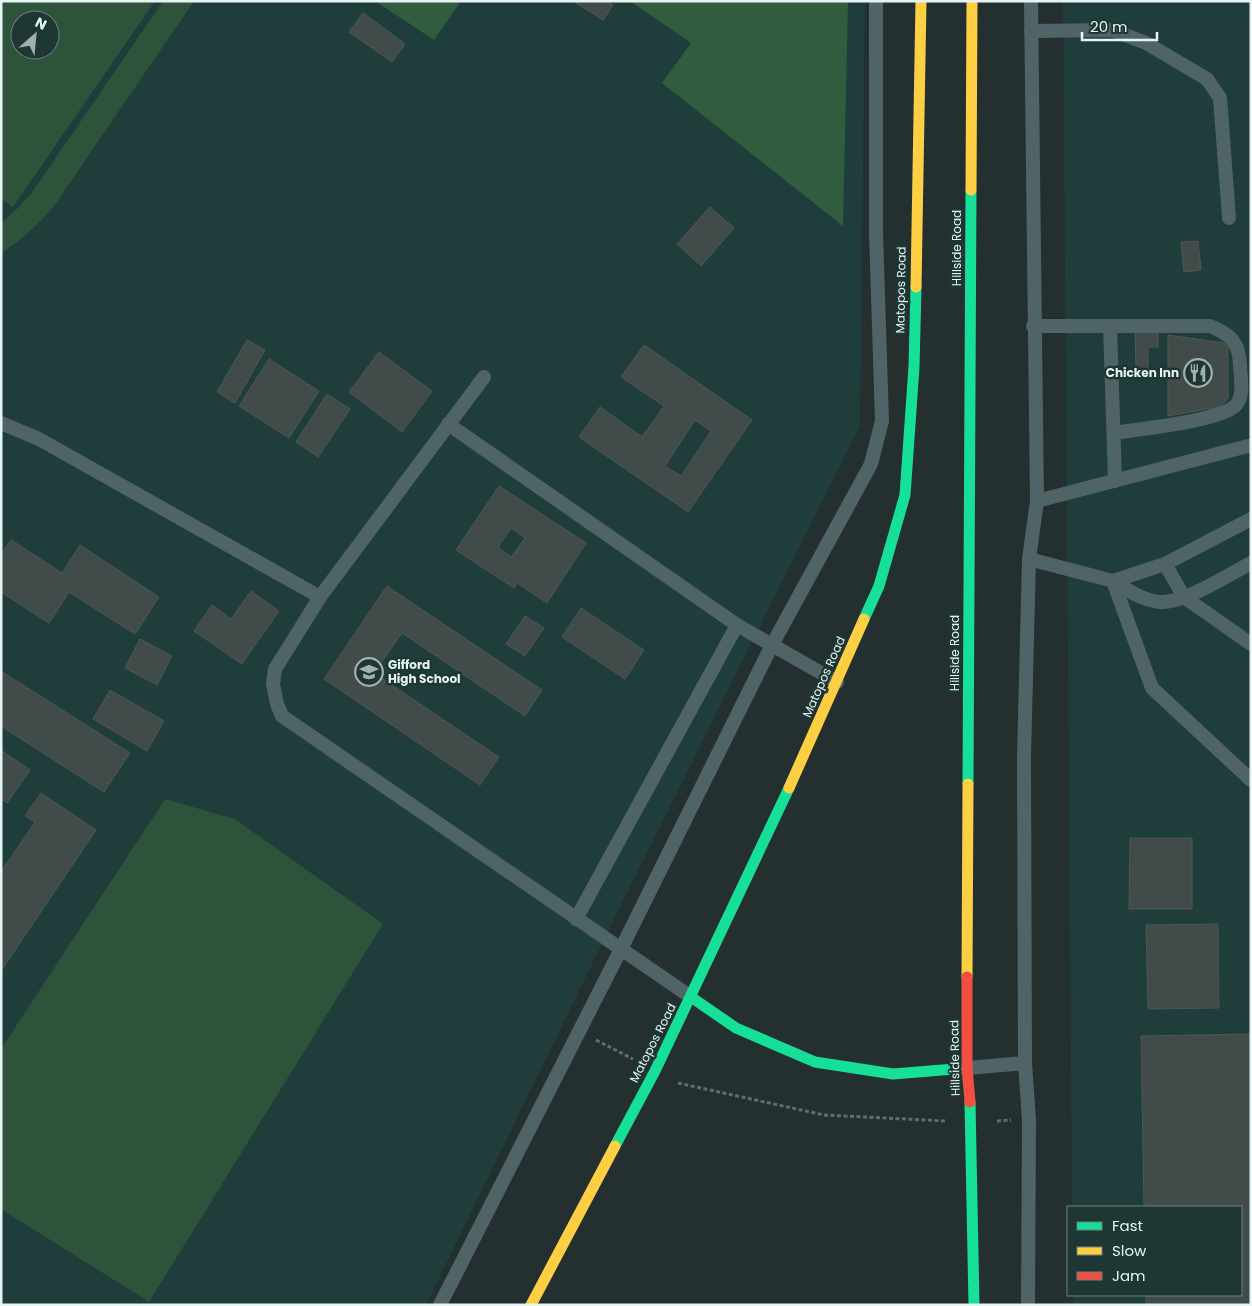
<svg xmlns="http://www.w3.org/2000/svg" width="1252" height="1306" font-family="Poppins,sans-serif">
<rect width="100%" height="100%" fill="#243030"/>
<g fill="#1e3d3b" fill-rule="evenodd">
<path d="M 1,1 L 865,1 L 860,426 L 614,919 L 426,1305 L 1,1305 ZM 20,20 L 50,20 L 50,50 L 20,50 Z"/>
<path d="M 1063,1 L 1251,1 L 1251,1305 L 1073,1305 L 1073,1295 L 1241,1295 L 1241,1207 L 1072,1207 Z"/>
</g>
<g fill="#2f533a" fill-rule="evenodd">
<path d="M 1,1 L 155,1 L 13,207 L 1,199 ZM 20,20 L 50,20 L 50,50 L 20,50 Z"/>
<path d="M 163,1 L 194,1 L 54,206 C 38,225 22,240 1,253 L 1,223 L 18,208 L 33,191 Z"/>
<path d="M 165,799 L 235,819 L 383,924 L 149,1302 L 1,1209 L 1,1049 Z"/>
</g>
<g fill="#325c3e">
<path d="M 375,1 L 461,1 L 434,40 Z"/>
<path d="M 630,1 L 848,1 L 843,226 L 662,83 L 691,43 Z"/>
</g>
<g fill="#414b49" stroke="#4e5756" fill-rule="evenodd">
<path d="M 573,1 L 606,1 L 613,5 L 603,20 Z"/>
<path d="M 363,13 L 405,44 L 392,62 L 349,32 Z"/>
<path d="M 710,207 L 734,228 L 701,266 L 677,244 Z"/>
<path d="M 1198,241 L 1201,270 L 1184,272 L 1181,242 Z"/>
<path d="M 1135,330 L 1158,330 L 1158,347 L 1148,347 L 1148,371 L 1136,371 Z"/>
<path d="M 1168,335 L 1224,343 L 1228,347 L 1228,398 L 1225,402 L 1218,407 L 1168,416 Z"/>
<path d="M 247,340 L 265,350 L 235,403 L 217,392 Z"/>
<path d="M 644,345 L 752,420 L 688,512 L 579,437 L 600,407 L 642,437 L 664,406 L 621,377 ZM 695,420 L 711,431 L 681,476 L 665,466 Z"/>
<path d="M 379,352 L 432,391 L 402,432 L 349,392 Z"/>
<path d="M 269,359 L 319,391 L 289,438 L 239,406 Z"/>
<path d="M 327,394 L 350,409 L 318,457 L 296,442 Z"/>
<path d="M 499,486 L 586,543 L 547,603 L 517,583 L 514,588 L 456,550 ZM 511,528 L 525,538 L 511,557 L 498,547 Z"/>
<path d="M 11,540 L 62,573 L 80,545 L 159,597 L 135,634 L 69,592 L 49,623 L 1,592 L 1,554 Z"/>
<path d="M 387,586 L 542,690 L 525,716 L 402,633 L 374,673 L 499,757 L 480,785 L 324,679 Z"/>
<path d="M 251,591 L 279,611 L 242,664 L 194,631 L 212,605 L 231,619 Z"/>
<path d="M 581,608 L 644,650 L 625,679 L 562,637 Z"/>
<path d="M 525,616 L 544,628 L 525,656 L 506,644 Z"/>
<path d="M 140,639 L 172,656 L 157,685 L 125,668 Z"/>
<path d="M 1,671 L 130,753 L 104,792 L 1,726 Z"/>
<path d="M 110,690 L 164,721 L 147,751 L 93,719 Z"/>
<path d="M 1,750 L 30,770 L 7,803 L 1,799 Z"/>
<path d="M 41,793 L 96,830 L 1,971 L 1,872 L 35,822 L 25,816 Z"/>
<path d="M 1130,838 L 1192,838 L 1192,909 L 1129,909 Z"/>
<path d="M 1218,924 L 1219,1008 L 1148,1009 L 1146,925 Z"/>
<path d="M 1251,1034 L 1251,1305 L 1146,1305 L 1146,1295 L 1241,1295 L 1241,1207 L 1144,1207 L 1141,1036 Z"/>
</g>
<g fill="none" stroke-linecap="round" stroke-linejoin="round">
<g stroke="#5f6d6f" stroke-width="3" stroke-dasharray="4 2.5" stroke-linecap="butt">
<path d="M 596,1040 L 633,1059"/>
<path d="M 678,1083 L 824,1115 L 946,1121"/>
<path d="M 997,1121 L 1011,1120"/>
</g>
<g stroke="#506366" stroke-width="14">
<path d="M 1031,31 L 1112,30 L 1146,43 L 1207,79 L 1220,98 L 1229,218"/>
<path d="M 1033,326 L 1210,326 C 1230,334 1239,342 1240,364 C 1240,376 1245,395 1236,405 C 1221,421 1138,429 1114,433"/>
<path d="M 1110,326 L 1115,481"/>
<path d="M 484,377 L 320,597 L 275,669 L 273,684 L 277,704 L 282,716 L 691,997"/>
<path d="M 1,423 L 39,439 L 320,597"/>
<path d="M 448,424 L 737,625 L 837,682"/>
<path d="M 1037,501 L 1248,446"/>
<path d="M 1029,559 L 1113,581 L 1165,564 L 1251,519"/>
<path d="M 1165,564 L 1184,597 L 1251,644"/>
<path d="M 1113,581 L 1152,688 L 1251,780"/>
<path d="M 1113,581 C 1127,590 1142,600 1159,602 C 1184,604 1228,575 1251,563"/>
<path d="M 576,919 L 737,625"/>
<path d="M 967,1068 L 1025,1063"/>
<path d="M 440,1305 L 621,949 L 772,645 L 871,464 L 882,421 L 876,232 L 876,1"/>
<path d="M 1028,1305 L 1029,1120 L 1025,1063 L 1024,756 L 1029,559 L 1037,501 L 1031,1"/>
</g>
<g stroke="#16e098" stroke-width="11">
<path d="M 864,619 L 879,586 L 905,495 L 914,367 L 916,287"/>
<path d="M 968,784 L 971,190"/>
<path d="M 691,997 L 736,1028 L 815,1062 L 893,1074 L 967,1068"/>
<path d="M 970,1102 L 974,1305"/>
<path d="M 615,1146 L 655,1071 L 789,788"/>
</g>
<g stroke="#ffcf43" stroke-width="11">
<path d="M 971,190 L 972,1"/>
<path d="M 916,287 L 921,1"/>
<path d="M 789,788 L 864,619"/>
<path d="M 967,977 L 968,784"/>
<path d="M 531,1305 L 615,1146"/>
</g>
<path stroke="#f24e42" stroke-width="11" d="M 967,977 L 967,1068 L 970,1102"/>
</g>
<defs>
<symbol id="restaurant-ring" viewBox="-11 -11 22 22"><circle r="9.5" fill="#1e3634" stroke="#a2b0af" stroke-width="1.5"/><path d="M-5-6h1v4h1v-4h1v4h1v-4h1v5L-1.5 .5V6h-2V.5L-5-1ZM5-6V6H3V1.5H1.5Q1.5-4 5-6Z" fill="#a2b0af"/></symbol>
<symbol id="school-ring" viewBox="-11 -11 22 22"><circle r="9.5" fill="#1e3634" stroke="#a2b0af" stroke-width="1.5"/><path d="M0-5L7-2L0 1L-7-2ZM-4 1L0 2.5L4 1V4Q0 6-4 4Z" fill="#a2b0af"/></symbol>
</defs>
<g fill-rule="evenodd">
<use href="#restaurant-ring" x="1182" y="357" width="32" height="32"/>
<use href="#school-ring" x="353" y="656" width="32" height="32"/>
</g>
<g text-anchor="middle" stroke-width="5" stroke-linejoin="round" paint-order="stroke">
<g font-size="12" fill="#e6f5f3" stroke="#1e3634">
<text transform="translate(957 248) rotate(-90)" y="4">Hillside Road</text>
<text transform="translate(901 290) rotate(-89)" y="4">Matopos Road</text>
<text transform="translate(955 653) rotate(-90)" y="4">Hillside Road</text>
<text transform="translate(824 677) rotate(-66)" y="4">Matopos Road</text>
<text transform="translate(653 1043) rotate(-63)" y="4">Matopos Road</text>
<text transform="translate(955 1058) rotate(-91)" y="4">Hillside Road</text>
</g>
<g font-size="12" font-weight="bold" fill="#e6f5f3" stroke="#1e3634" text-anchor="end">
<text x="1179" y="377">Chicken Inn</text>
<text x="388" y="669" text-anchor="start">Gifford<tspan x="388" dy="14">High School</tspan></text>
</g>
</g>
<rect width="1252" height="1306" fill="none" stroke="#e6f5f3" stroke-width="5"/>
<rect x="1067" y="1206" width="175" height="90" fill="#1e3634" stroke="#6e8280"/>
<rect x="1077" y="1222" width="25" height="8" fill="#16e098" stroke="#6e8280"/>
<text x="1112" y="1231" font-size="15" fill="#e6f5f3">Fast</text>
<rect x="1077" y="1247" width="25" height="8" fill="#ffcf43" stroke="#6e8280"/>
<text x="1112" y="1256" font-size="15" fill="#e6f5f3">Slow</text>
<rect x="1077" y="1272" width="25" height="8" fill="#f24e42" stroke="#6e8280"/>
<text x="1112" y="1281" font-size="15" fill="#e6f5f3">Jam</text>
<g transform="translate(35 35) rotate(27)"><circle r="24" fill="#1e3634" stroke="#6e8280"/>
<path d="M0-4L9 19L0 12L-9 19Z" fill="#a2b0af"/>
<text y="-8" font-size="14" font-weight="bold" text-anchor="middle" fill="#e6f5f3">N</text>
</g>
<path d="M1082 32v8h75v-8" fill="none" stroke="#e6f5f3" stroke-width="2.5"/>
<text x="1090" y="32" font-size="15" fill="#e6f5f3" stroke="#1e3634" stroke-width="4" paint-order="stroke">20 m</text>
</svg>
